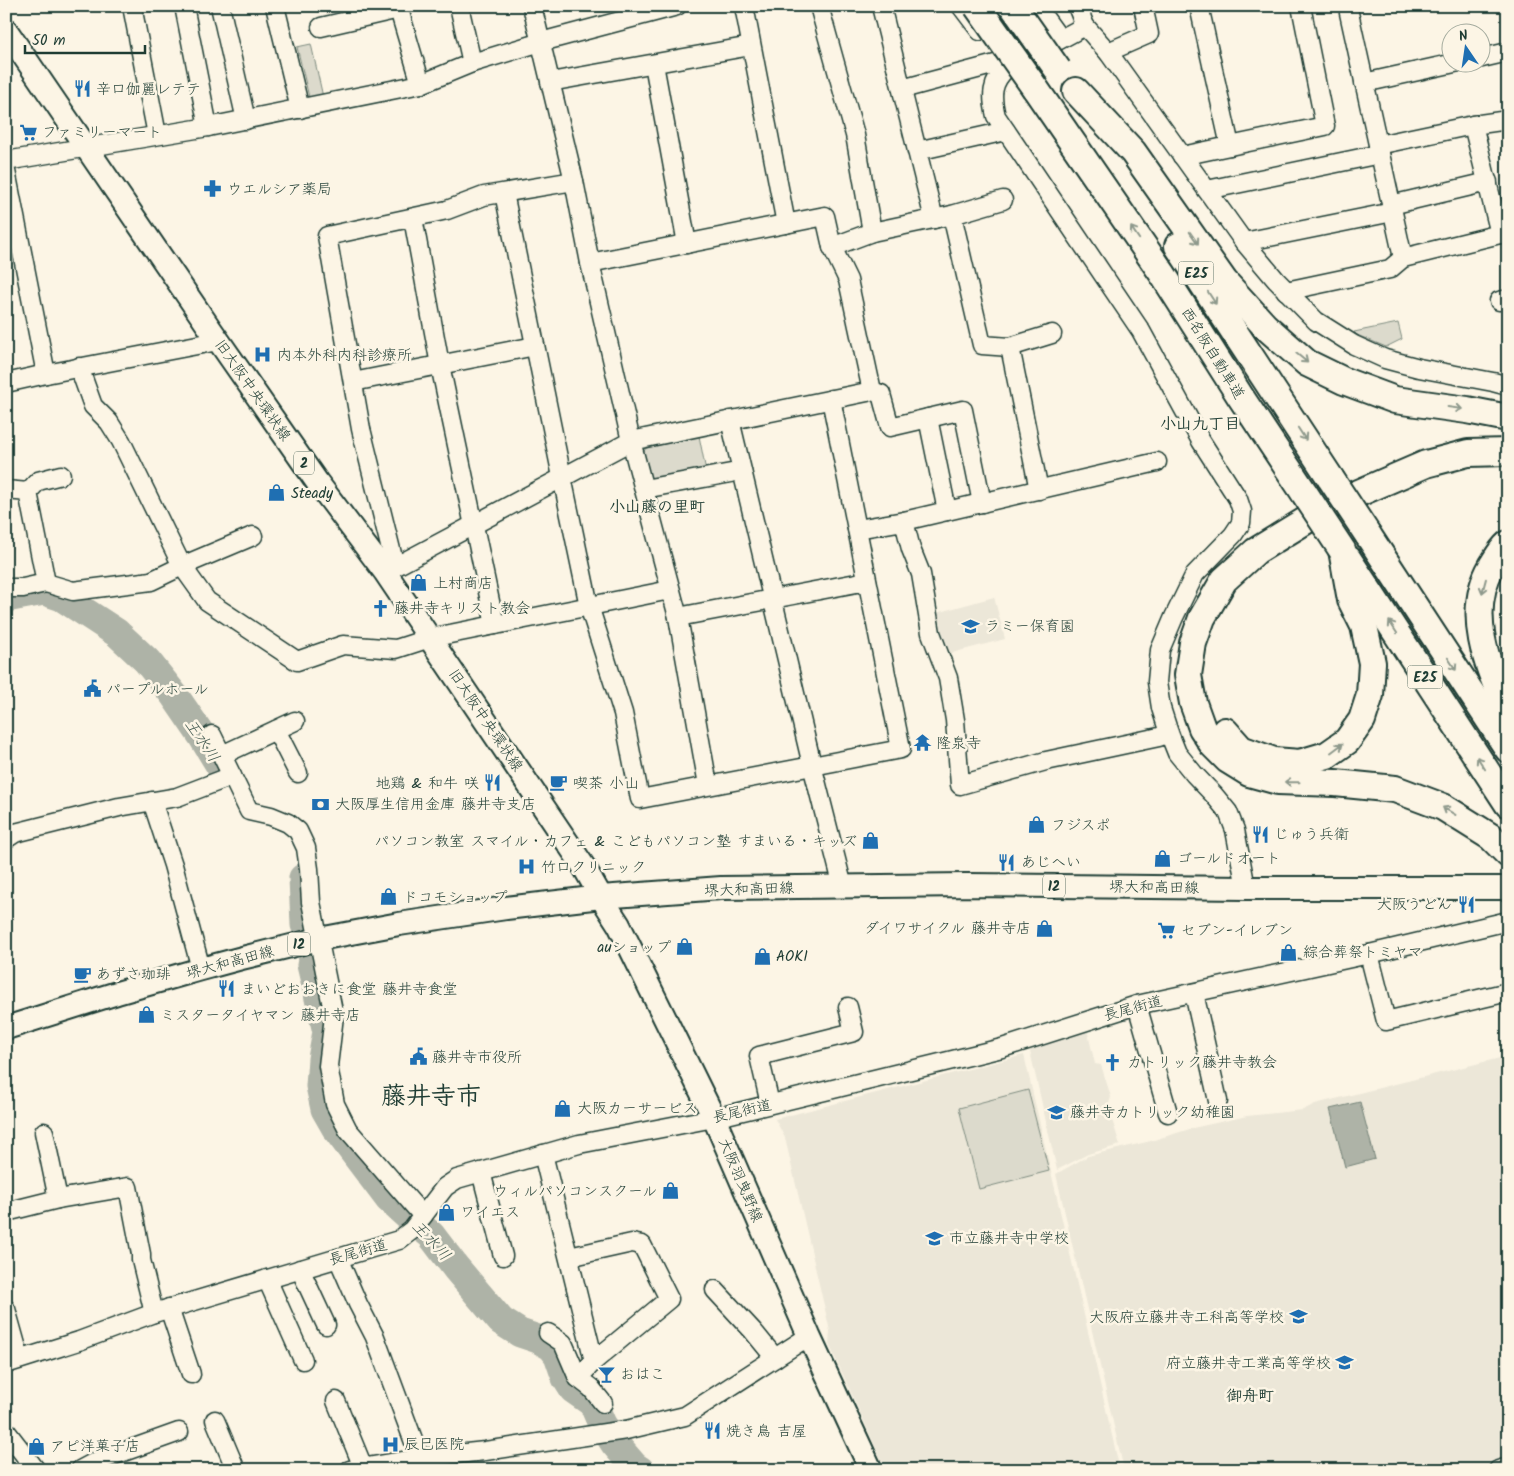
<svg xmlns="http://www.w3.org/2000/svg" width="1514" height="1476" font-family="Kalam,'Klee One',sans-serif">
<rect width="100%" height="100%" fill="#fcf5e5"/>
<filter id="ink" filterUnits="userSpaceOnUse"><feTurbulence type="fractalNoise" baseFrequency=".02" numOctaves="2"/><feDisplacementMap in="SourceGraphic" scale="10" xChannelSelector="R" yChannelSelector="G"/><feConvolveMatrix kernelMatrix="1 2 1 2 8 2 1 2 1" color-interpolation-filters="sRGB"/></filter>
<g filter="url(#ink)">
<g fill="#ece7d8">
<path d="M 994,597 L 1005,639 L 948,654 L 936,613 Z"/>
<path d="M 1087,1029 L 1095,1064 L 1101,1065 L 1111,1097 L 1108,1107 L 1120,1145 L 1088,1154 L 1057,1170 L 1029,1047 Z"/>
<path d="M 1024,1055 L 1120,1470 L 886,1470 L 829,1344 L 830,1331 L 785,1138 L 775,1119 Z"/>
<path d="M 1508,1056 L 1508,1461 L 1472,1470 L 1124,1470 L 1056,1174 L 1088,1156 L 1151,1141 L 1193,1128 L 1247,1116 L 1303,1110 L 1315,1104 Z"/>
</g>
<g fill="#dcdacc" stroke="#7e8c80">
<path d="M 311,44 L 323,97 L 314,100 L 309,97 L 297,47 Z"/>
<path d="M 1398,323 L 1402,339 L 1386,347 L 1357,335 L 1354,332 Z"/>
<path d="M 699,436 L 706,471 L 655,482 L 649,479 L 642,454 L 646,448 Z"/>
<path d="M 1028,1090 L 1049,1171 L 979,1189 L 959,1108 Z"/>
</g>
<path fill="#aeb3a7" stroke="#758479" d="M 1360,1102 L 1375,1159 L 1345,1167 L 1330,1109 Z"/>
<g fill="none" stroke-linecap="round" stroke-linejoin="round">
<g stroke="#aeb3a7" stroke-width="29">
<path d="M 6,598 L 44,591 L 62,597 L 117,633 L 147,661 L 174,695 L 202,736 L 225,774"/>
<path d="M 303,878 L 305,925"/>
<path d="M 311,965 L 327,1032 L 322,1059 L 320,1086 L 325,1109 L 337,1130 L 389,1199 L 411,1219 L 431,1235 L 456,1268 L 501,1321 L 520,1333 L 538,1339 L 552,1347 L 558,1355 L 566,1378 L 573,1389 L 593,1403 L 602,1424 L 615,1444 L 634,1466 L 640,1470"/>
</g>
<defs>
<g id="minor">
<path d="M 132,6 L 157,135"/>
<path d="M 184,6 L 208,127"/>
<path d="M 220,6 L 246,120"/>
<path d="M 275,6 L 300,109"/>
<path d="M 398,6 L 421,84"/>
<path d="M 459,6 L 472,63"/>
<path d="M 532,6 L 574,181 L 590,263 L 631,441 L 678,617 L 708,785"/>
<path d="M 744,6 L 786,224"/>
<path d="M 819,6 L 855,135 L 872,232"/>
<path d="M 881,6 L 934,219"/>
<path d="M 961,6 L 980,31"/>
<path d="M 1036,6 L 1060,39"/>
<path d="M 1077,6 L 1085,26 L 1108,52 L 1244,242 L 1276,280 L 1316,321 L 1354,345 L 1385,359 L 1419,368 L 1493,382 L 1508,386"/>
<path d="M 1199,6 L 1230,146"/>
<path d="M 1349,13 L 1403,258"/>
<path d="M 1085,26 L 1007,68 C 991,82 991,96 996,116 L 1141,331 L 1201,441 L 1238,499 L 1242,511 L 1241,523 L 1233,535 L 1195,574 L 1174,617 L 1160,650 L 1157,682 L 1161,708 L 1169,733 L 1177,753 L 1194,774 L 1214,795 L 1228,812 L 1235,830 L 1246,888"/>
<path d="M 321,27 L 399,9"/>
<path d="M 1108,52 L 1149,34 L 1143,6"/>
<path d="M 1482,58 L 1508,52"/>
<path d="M 654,64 L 687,244"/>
<path d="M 550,82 L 751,46"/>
<path d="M 1364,83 L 1459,62"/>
<path d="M 902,89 L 1003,62"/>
<path d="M 1473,125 L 1500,234"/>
<path d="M 1378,145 L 1473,125 L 1508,120"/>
<path d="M 917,151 L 1006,131"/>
<path d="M 1182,156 L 1325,126 L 1301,6"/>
<path d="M 6,161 L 208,127 L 421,84 L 472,63 L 541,42 L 677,6"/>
<path d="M 6,171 L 46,374"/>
<path d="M 1207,190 L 1380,154"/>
<path d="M 504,193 L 562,477 L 589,606 L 623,713 L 640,799 L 901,749 L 831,399"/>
<path d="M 1391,205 L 1488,182"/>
<path d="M 952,215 L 982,345 L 1010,347 L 1052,334"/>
<path d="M 413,218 L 440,365 L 495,625"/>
<path d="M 1244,242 L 1393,212"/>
<path d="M 832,247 L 872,232 L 952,215 L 1003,200"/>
<path d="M 590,263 L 825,216 L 832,247 L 848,280 L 872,391"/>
<path d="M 1286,291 L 1390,269 L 1403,258 L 1508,232"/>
<path d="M 1499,301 L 1508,299"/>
<path d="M 1010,347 L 1039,490"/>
<path d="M 79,367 L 93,406 L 109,422 L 121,441 L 182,566 L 253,536"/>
<path d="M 353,382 L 535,346"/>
<path d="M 6,383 L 46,374 L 218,341"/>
<path d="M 928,418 L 947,511"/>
<path d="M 730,420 L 812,765 L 843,887"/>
<path d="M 644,489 L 742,471"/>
<path d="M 6,490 L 28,492 L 46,583"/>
<path d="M 28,492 L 38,481 L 61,475"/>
<path d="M 904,521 L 911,549 L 921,574 L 931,633 L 948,678 L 955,720 L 960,785 L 1046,761 L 1159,737 L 1169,733"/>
<path d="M 857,529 L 904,521 L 1157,462"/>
<path d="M 395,566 L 361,429 L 327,236 L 447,210 L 484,196 L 574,181"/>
<path d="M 385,572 L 631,441 L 872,391 L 881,394 L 890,427 L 963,410 L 982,503"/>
<path d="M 6,588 L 23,588 L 46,583 L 73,591 L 151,581 L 182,566 L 207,601 L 297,661 L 343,645 L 396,649 L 430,638 L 670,590"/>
<path d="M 678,617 L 867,581"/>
<path d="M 276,730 L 298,773"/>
<path d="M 212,735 L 249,811 L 271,816 L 288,823 L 298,831 L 306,848 L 309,869 L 311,902 L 334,1016 L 328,1066 L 335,1104 L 348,1130 L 423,1216"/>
<path d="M 222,755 L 295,721"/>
<path d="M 152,801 L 173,865 L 201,969"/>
<path d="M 6,839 L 15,833 L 119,807 L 177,797 L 232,776"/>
<path d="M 1369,954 L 1386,1021 L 1508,992"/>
<path d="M 1194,993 L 1218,1101"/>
<path d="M 1137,1005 L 1168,1113"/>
<path d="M 770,1104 L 759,1056 L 854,1032 L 848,1007"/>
<path d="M 44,1132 L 58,1199"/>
<path d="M 543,1154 L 594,1361"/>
<path d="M 481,1172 L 503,1256"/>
<path d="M 6,1212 L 58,1199 L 128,1187 L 141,1254 L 141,1260 L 154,1313"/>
<path d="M 569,1257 L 632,1243 L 642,1245 L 669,1299 L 594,1361 L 578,1378"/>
<path d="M 338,1258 L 358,1304 L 375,1337 L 424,1469"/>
<path d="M 300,1269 L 326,1325"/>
<path d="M 267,1279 L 303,1360"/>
<path d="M 715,1290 L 753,1331 L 775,1358"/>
<path d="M 169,1308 L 191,1374"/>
<path d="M 6,1309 L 20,1359"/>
<path d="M 548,1333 L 563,1343 L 578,1378 L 591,1388 L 603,1403"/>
<path d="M 6,1364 L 79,1341 L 154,1313 L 399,1240 L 412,1230 L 445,1187 L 457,1179 L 579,1144 L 714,1118 L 1002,1048 L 1137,1005 L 1369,954 L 1508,921"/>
<path d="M 336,1401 L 363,1467"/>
<path d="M 215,1420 L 236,1470"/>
<path d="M 6,1431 L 36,1470"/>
<path d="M 80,1470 L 95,1462 L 179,1432"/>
<path d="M 349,1470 L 420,1458 L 485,1451 L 626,1430 L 685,1416 L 809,1336"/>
<path d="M 1498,1470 L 1508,1467"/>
</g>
<g id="major">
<path d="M 6,30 L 211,330 L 317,482 L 385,572 L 584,867 L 601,897 L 619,925 L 714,1118 L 809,1336 L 871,1470"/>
<path d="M 6,1028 L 117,993 L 201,969 L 242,958 L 319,939 L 399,924 L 506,908 L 601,897 L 721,888 L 966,885 L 1246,888 L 1508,888"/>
</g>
<g id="highway">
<path d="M 1035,88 L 1162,273 L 1240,396 L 1305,494"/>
<path d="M 1076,91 L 1133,152 L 1224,281 L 1265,326 L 1307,363 L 1344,381 L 1395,400 L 1467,410 L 1508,418"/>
<path d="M 1178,246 L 1331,479"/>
<path d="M 1508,452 L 1468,453 L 1426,464 L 1331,505 L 1256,551 L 1224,580 L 1202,618 L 1193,643 L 1188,675 L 1193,703 L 1202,728 L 1213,745 L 1228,760 L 1249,773 L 1278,781 L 1335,783 L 1395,789 L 1443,807 L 1491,837 L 1508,854"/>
<path d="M 1368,535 L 1508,749"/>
<path d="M 1508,544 C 1501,550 1497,558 1492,566 C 1465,612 1487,667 1508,711"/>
<path d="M 1348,559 L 1508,804"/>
<path d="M 1225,731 L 1241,749 L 1274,761 L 1300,763 L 1327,755 L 1347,741 L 1362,720 L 1370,695 L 1372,663 L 1364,626 L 1351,600 L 1342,550"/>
</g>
</defs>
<use href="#minor" stroke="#1f3d34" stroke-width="21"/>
<use href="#major" stroke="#1f3d34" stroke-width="26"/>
<use href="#highway" stroke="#1f3d34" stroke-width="30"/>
<use href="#minor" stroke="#fcf5e5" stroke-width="18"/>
<use href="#major" stroke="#fcf5e5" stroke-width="22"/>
<use href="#highway" stroke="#fcf5e5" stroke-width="26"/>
<defs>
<g id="highway-bridge">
<path d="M 977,6 L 1035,88"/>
<path d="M 1013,6 L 1058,70"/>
<path d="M 1331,479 L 1368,535"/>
<path d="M 1305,494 L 1342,550"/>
</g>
</defs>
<use href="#highway-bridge" stroke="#1f3d34" stroke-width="30" stroke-linecap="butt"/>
<use href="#highway-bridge" stroke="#fcf5e5" stroke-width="26"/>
</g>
<defs><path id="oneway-shaft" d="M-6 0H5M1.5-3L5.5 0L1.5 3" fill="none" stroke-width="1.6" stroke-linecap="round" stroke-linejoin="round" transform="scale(1.25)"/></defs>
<g stroke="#8e998c">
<use href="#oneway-shaft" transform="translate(1135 233) rotate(-124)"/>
<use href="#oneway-shaft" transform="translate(1194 238) rotate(55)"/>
<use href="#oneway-shaft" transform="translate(1212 298) rotate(57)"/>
<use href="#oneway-shaft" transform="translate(1302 358) rotate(40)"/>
<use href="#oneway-shaft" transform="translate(1455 408) rotate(8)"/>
<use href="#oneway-shaft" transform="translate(1302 434) rotate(57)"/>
<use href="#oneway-shaft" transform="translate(1484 586) rotate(105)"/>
<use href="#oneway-shaft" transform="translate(1393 627) rotate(-123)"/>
<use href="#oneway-shaft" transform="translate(1452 664) rotate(57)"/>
<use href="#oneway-shaft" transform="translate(1337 748) rotate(-37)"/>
<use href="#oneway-shaft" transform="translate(1481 763) rotate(-123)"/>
<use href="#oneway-shaft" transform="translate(1292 782) rotate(-179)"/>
<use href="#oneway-shaft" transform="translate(1449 811) rotate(-149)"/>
</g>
</g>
<defs>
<symbol id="restaurant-bare" viewBox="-9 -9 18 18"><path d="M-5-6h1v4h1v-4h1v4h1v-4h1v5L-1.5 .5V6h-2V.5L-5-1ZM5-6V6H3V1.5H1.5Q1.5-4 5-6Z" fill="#1f6fb2" stroke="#fcf5e5" stroke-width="2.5" paint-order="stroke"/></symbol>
<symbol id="supermarket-bare" viewBox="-9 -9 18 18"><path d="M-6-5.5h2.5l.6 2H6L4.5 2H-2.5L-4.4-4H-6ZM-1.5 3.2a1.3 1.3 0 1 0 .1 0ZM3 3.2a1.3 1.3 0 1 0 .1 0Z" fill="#1f6fb2" stroke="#fcf5e5" stroke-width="2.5" paint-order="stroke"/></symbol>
<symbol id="pharmacy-bare" viewBox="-9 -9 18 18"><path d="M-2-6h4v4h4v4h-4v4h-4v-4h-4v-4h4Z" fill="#1f6fb2" stroke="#fcf5e5" stroke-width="2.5" paint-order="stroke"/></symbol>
<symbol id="hospital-bare" viewBox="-9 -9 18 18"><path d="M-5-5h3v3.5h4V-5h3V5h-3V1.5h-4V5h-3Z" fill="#1f6fb2" stroke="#fcf5e5" stroke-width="2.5" paint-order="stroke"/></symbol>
<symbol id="shop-bare" viewBox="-9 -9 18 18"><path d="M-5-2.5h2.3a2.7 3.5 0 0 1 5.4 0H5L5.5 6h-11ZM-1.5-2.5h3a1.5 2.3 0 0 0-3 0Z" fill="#1f6fb2" stroke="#fcf5e5" stroke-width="2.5" paint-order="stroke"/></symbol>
<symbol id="church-bare" viewBox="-9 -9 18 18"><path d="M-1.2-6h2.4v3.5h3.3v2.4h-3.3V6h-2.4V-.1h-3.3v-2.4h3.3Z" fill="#1f6fb2" stroke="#fcf5e5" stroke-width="2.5" paint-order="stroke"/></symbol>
<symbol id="school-bare" viewBox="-9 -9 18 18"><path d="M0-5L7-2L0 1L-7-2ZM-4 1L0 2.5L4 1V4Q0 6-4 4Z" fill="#1f6fb2" stroke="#fcf5e5" stroke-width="2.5" paint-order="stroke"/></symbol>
<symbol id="civic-bare" viewBox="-9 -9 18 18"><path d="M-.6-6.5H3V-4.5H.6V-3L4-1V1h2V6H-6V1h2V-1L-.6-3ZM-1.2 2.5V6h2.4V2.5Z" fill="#1f6fb2" stroke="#fcf5e5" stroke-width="2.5" paint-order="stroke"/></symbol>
<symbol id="temple-bare" viewBox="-9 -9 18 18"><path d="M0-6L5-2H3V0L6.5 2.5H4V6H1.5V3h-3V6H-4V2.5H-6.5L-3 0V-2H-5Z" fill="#1f6fb2" stroke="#fcf5e5" stroke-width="2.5" paint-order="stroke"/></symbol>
<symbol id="cafe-bare" viewBox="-9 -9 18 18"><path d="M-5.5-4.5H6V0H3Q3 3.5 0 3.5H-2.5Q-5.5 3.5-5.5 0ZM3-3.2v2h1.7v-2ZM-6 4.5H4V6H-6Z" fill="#1f6fb2" stroke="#fcf5e5" stroke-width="2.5" paint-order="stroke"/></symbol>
<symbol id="bank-bare" viewBox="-9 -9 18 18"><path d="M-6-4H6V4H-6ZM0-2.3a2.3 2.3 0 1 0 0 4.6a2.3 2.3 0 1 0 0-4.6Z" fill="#1f6fb2" stroke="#fcf5e5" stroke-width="2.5" paint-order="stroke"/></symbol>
<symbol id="bar-bare" viewBox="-9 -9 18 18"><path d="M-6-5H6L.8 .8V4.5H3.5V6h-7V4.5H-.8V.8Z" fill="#1f6fb2" stroke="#fcf5e5" stroke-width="2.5" paint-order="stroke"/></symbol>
</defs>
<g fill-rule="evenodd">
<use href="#restaurant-bare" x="70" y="76" width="25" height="25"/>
<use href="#supermarket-bare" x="16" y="120" width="25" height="25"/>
<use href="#pharmacy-bare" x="200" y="176" width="25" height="25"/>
<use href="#hospital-bare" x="250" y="342" width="25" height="25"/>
<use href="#shop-bare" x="264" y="480" width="25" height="25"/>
<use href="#shop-bare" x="406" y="570" width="25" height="25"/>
<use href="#church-bare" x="368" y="596" width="25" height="25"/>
<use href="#school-bare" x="958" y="614" width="25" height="25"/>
<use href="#civic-bare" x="80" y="676" width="25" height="25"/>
<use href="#temple-bare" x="910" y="730" width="25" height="25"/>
<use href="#restaurant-bare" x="480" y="770" width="25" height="25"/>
<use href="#cafe-bare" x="546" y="770" width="25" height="25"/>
<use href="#bank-bare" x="308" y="792" width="25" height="25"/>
<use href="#shop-bare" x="1024" y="812" width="25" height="25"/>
<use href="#restaurant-bare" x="1248" y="822" width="25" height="25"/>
<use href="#shop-bare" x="858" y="828" width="25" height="25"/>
<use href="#shop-bare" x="1150" y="846" width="25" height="25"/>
<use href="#restaurant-bare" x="994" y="850" width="25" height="25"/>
<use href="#hospital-bare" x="514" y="854" width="25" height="25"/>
<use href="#shop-bare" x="376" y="884" width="25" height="25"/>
<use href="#restaurant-bare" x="1454" y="892" width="25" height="25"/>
<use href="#shop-bare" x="1032" y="916" width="25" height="25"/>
<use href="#supermarket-bare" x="1154" y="918" width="25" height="25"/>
<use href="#shop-bare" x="672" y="934" width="25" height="25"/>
<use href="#shop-bare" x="1276" y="940" width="25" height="25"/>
<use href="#shop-bare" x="750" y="944" width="25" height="25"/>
<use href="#cafe-bare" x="70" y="962" width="25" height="25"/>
<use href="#restaurant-bare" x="214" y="976" width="25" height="25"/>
<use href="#shop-bare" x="134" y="1002" width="25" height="25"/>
<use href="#civic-bare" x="406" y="1044" width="25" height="25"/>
<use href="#church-bare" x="1100" y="1050" width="25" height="25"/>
<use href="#shop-bare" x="550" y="1096" width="25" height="25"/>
<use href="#school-bare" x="1044" y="1100" width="25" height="25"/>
<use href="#shop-bare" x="658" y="1178" width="25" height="25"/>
<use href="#shop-bare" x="434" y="1200" width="25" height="25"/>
<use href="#school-bare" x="922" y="1226" width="25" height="25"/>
<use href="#school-bare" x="1286" y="1304" width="25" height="25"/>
<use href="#school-bare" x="1332" y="1350" width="25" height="25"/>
<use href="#bar-bare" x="594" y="1362" width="25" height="25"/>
<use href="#restaurant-bare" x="700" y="1418" width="25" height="25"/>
<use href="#hospital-bare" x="378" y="1432" width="25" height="25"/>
<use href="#shop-bare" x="24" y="1434" width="25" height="25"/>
</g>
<g text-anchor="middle" stroke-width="5" stroke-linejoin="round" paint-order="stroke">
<g fill="#fcf5e5" stroke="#617469" stroke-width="1">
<rect x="1178.5" y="261.5" width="35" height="23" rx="4"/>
<rect x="294" y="451.5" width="20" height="23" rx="4"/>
<rect x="1407.5" y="665.5" width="35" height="23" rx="4"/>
<rect x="1043" y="874.5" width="22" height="23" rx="4"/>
<rect x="288" y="932.5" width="22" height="23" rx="4"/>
</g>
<g font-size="14" font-weight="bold" fill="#1f3d34">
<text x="1196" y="278">E25</text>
<text x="304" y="468">2</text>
<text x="1425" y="682">E25</text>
<text x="1054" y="891">12</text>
<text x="299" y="949">12</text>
</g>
<g font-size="15" fill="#1f3d34" stroke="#fcf5e5" text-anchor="start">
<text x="96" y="94">辛口伽麗レテテ</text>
<text x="42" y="137">ファミリーマート</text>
<text x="227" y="194">ウエルシア薬局</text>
<text x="277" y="360">内本外科内科診療所</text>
<text x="291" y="498">Steady</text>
<text x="433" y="588">上村商店</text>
<text x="394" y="613">藤井寺キリスト教会</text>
<text x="985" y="631">ラミー保育園</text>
<text x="106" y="694">パープルホール</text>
<text x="936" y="748">隆泉寺</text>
<text x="479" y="788" text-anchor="end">地鶏 &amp; 和牛 咲</text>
<text x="573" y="788">喫茶 小山</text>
<text x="335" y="809">大阪厚生信用金庫 藤井寺支店</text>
<text x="1051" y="830">フジスポ</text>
<text x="1274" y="839">じゅう兵衛</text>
<text x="857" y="846" text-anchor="end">パソコン教室 スマイル・カフェ &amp; こどもパソコン塾 すまいる・キッズ</text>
<text x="1177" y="863">ゴールドオート</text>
<text x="1021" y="867">あじへい</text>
<text x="541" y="872">竹口クリニック</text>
<text x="403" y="902">ドコモショップ</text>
<text x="1452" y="909" text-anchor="end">大阪うどん</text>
<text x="1031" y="933" text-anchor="end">ダイワサイクル 藤井寺店</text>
<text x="1181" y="935">セブン-イレブン</text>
<text x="671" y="952" text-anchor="end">auショップ</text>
<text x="1303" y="957">綜合葬祭トミヤマ</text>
<text x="776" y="961">AOKI</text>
<text x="96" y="979">あずさ珈琲</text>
<text x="241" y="994">まいどおおきに食堂 藤井寺食堂</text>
<text x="160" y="1020">ミスタータイヤマン 藤井寺店</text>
<text x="432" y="1062">藤井寺市役所</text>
<text x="1127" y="1067">カトリック藤井寺教会</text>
<text x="577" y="1113">大阪カーサービス</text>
<text x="1070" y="1117">藤井寺カトリック幼稚園</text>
<text x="657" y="1196" text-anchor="end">ウィルパソコンスクール</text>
<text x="460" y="1217">ワイエス</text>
<text x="949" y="1243">市立藤井寺中学校</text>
<text x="1284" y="1322" text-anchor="end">大阪府立藤井寺工科高等学校</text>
<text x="1331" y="1368" text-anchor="end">府立藤井寺工業高等学校</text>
<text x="620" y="1379">おはこ</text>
<text x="726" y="1436">焼き鳥 吉屋</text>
<text x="404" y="1449">辰巳医院</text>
<text x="50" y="1451">アピ洋菓子店</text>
</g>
<g font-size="15" fill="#1f3d34" stroke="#fcf5e5">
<text transform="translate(1213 353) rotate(58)" y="5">西名阪自動車道</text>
<text transform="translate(253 390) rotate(55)" y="5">旧大阪中央環状線</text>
<text transform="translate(486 720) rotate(56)" y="5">旧大阪中央環状線</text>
<text transform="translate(1154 887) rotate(1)" y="5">堺大和高田線</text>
<text transform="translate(749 889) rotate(-2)" y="5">堺大和高田線</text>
<text transform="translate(230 962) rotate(-15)" y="5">堺大和高田線</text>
<text transform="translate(1133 1008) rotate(-15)" y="5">長尾街道</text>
<text transform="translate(742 1111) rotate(-13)" y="5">長尾街道</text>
<text transform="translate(741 1180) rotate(67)" y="5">大阪羽曳野線</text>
<text transform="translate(358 1252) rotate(-16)" y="5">長尾街道</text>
</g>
<g font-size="16" font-weight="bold" fill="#1f3d34" stroke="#fcf5e5">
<text x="1200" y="429">小山九丁目</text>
<text x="657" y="512">小山藤の里町</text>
<text x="1250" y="1401">御舟町</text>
</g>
<g font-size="16" font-style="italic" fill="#435a51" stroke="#fcf5e5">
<text transform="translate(203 740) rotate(56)" y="6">王水川</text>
<text transform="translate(432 1240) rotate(47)" y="6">王水川</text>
</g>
<g font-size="25" font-weight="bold" fill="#1f3d34" stroke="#fcf5e5">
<text x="431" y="1104">藤井寺市</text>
</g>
</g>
<rect width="1514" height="1476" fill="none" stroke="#fcf5e5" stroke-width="25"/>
<rect x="12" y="12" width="1489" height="1451" fill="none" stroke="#1f3d34" stroke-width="2" filter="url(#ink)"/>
<g transform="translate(1466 48) rotate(347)"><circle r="24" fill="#fcf5e5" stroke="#a4ab9e"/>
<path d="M0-4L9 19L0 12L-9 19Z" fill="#1f6fb2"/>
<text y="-8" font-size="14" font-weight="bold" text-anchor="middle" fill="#1f3d34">N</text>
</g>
<path d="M25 45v8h120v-8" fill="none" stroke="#1f3d34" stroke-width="2.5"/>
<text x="32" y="45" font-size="15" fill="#1f3d34" stroke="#fcf5e5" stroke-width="4" paint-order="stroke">50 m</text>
</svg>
